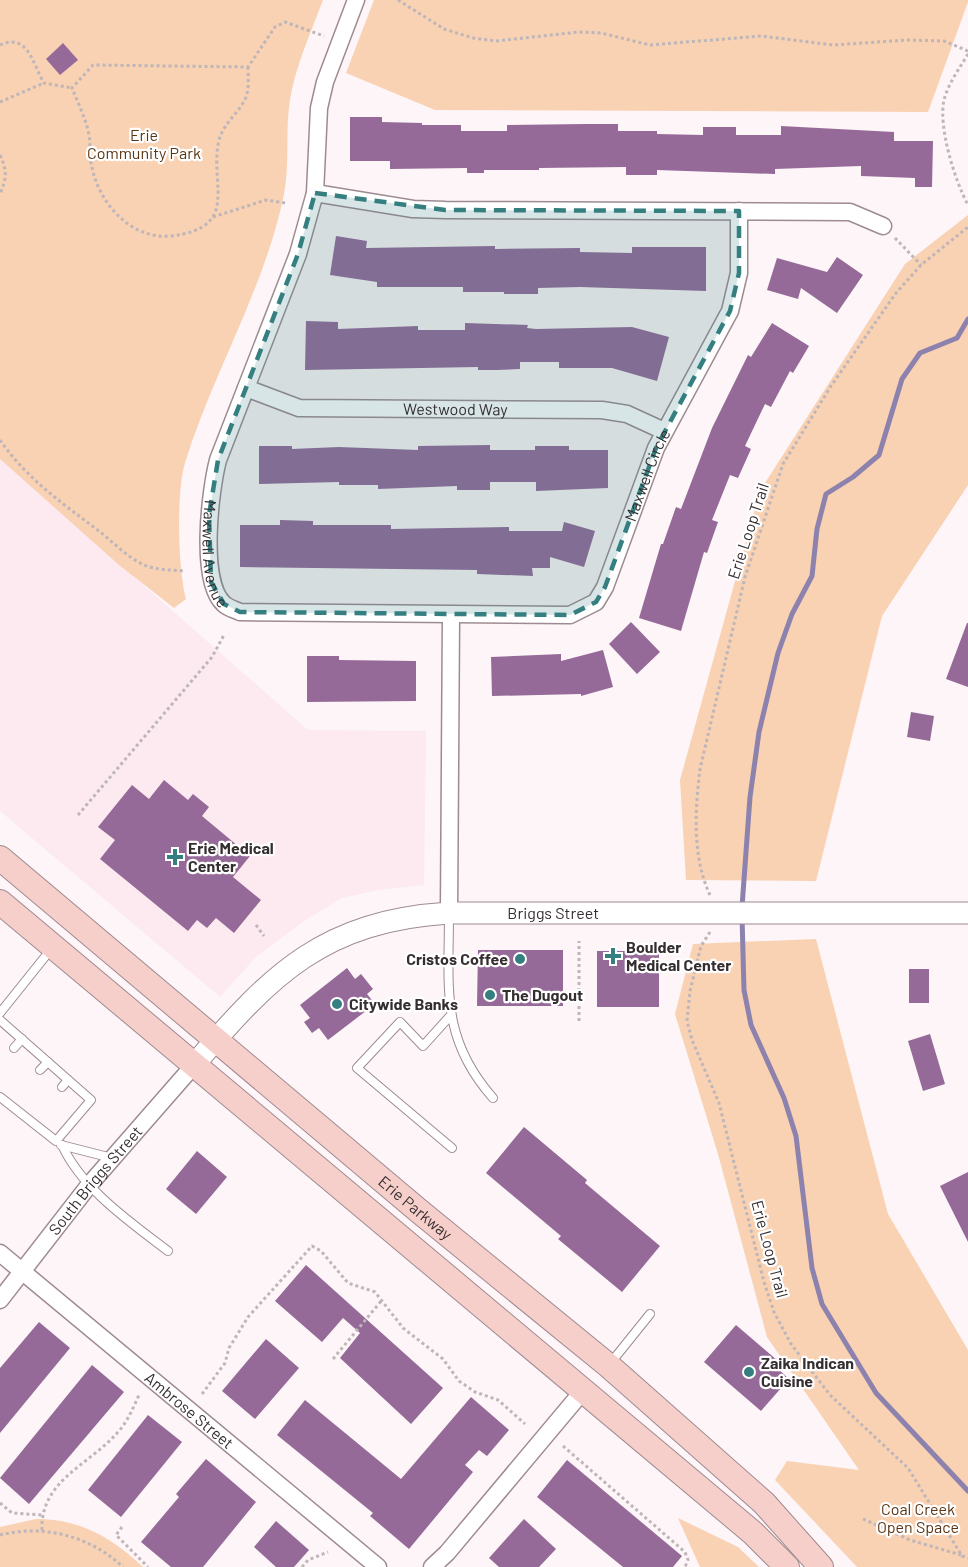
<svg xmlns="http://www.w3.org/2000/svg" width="968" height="1567" font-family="Barlow,sans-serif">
<rect width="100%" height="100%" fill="#fdf5f7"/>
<path fill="#fceaf0" d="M 0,459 L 308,730 L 426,731 L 424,885 L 378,890 L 342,898 L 307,919 L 257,956 L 220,997 L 0,811 Z"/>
<g fill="#f9d1b3">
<path d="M 0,0 L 323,0 C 311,32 296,65 290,99 C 285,131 290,163 284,194 C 265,288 213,372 185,463 C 176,493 178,569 186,599 L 174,608 L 119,565 L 0,459 Z"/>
<path d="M 374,0 L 968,0 L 968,2 L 928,112 L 435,110 L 346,73 Z"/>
<path d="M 968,215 L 968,485 L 882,616 L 816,881 L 686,880 L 680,780 L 760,491 L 905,264 Z"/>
<path d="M 816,939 L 888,1214 L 968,1350 L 968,1567 L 857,1567 L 775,1480 L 787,1461 L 859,1470 L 767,1337 L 718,1154 L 675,1014 L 693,944 Z"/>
<path d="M 678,1518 L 738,1547 L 759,1567 L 700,1567 Z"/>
<path d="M 36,1519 C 80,1519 111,1537 143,1567 L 0,1567 L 0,1527 Z"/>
</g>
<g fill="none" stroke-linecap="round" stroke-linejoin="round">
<g stroke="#8c82ad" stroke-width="5">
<path d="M 742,907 L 750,797 L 759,732 L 778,653 L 792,614 L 812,576 L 817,529 L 826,494 L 853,477 L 879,455 L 902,379 L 920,353 L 957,338 L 968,319"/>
<path d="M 742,916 L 744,990 L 751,1025 L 784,1098 L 796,1136 L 812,1268 L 822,1304 L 876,1393 L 968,1491"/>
</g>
</g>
<g fill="#956a99">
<path d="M 63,43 L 78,60 L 60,75 L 46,59 Z"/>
<path d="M 350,117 L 382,117 L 382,122 L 422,123 L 422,125 L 461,125 L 461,131 L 507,131 L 507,125 L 586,124 L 618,124 L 618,131 L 657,131 L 657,134 L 703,135 L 703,127 L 736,127 L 736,135 L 781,135 L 781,126 L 894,132 L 894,141 L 933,141 L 932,187 L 915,187 L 915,178 L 861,176 L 861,166 L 775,169 L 775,174 L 657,170 L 657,175 L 626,175 L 626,167 L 539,168 L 539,170 L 484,170 L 484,173 L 467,173 L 467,168 L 390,169 L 390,161 L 350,161 Z"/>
<path d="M 336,236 L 367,241 L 366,248 L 495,246 L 495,249 L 580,248 L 580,252 L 632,253 L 632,247 L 706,247 L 706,291 L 580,287 L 538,288 L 538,294 L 504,294 L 504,292 L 463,292 L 463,287 L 377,287 L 377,282 L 330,275 Z"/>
<path d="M 837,257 L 863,275 L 837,313 L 801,288 L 798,299 L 767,290 L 777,258 L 827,272 Z"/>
<path d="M 306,321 L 338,322 L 338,329 L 418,326 L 418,330 L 465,330 L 465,323 L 528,325 L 527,328 L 536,329 L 632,327 L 669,337 L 657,381 L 612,368 L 559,368 L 559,362 L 520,362 L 520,369 L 497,370 L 478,370 L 478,367 L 305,370 Z"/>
<path d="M 772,323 L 809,346 L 793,373 L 790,371 L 771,407 L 765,404 L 745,446 L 751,449 L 738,478 L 730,475 L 712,520 L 718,522 L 707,553 L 704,552 L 681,631 L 639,618 L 661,544 L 663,544 L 676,507 L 681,509 L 712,428 L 748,355 L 751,357 Z"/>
<path d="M 490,445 L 490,450 L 535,450 L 535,446 L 569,446 L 569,450 L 608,450 L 608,488 L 536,491 L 536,482 L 490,482 L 490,490 L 457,490 L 457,486 L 378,489 L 378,485 L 339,485 L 339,482 L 259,484 L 259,446 L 292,446 L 292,449 L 339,447 L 418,450 L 418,446 Z"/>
<path d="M 280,520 L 313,521 L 313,525 L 391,525 L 391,529 L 509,527 L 509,531 L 562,531 L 564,522 L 595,531 L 584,567 L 550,557 L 550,568 L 532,568 L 533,576 L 477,574 L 477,570 L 240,567 L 240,525 L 280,525 Z"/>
<path d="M 631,622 L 660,652 L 637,674 L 609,644 Z"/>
<path d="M 967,623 L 968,623 L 968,687 L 946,679 Z"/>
<path d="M 603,650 L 613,687 L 581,696 L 581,694 L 492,696 L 491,657 L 561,654 L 561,661 Z"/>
<path d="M 307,656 L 339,656 L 339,660 L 416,661 L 416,701 L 307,702 Z"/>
<path d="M 911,712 L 934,716 L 930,741 L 907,737 Z"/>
<path d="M 164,780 L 188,800 L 193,794 L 209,807 L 202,816 L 250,856 L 233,877 L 261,900 L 234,933 L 216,918 L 207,928 L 197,920 L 188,931 L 100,859 L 115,840 L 98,827 L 132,785 L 149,799 Z"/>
<path d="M 478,950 L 563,950 L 563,1006 L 477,1006 Z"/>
<rect x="597" y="951" width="62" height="56"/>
<path d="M 347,968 L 355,979 L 361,974 L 373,989 L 367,994 L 375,1004 L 328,1040 L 319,1028 L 312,1033 L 304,1022 L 310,1018 L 300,1005 Z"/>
<rect x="909" y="969" width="20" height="34"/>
<path d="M 930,1034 L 945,1084 L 923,1091 L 908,1041 Z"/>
<path d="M 524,1127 L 587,1180 L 585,1183 L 660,1246 L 622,1292 L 558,1239 L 561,1236 L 486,1173 Z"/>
<path d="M 197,1151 L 227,1177 L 196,1214 L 166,1189 Z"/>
<path d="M 968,1172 L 968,1242 L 940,1186 Z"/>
<path d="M 306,1265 L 443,1388 L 411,1424 L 340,1358 L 360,1333 L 343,1318 L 322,1342 L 275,1301 Z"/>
<path d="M 39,1322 L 70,1348 L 0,1433 L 0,1368 Z"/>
<path d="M 736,1325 L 778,1361 L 774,1365 L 789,1379 L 761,1411 L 704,1362 Z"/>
<path d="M 266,1339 L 299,1368 L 255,1419 L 222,1391 Z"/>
<path d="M 92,1365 L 124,1392 L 29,1504 L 0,1478 Z"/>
<path d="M 471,1397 L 509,1430 L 487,1456 L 479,1450 L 465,1465 L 473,1472 L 409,1549 L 370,1516 L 373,1513 L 277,1435 L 305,1400 L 401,1479 Z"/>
<path d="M 148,1415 L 182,1442 L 121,1517 L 88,1490 Z"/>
<path d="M 206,1459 L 256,1502 L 203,1567 L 171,1567 L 141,1542 L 179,1497 L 176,1494 Z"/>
<path d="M 567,1460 L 682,1556 L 673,1567 L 623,1567 L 537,1497 Z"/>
<path d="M 524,1519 L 556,1549 L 539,1567 L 499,1567 L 489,1558 Z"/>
<path d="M 276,1521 L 309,1550 L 294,1567 L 276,1567 L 254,1547 Z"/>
</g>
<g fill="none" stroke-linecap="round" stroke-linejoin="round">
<defs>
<g id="service">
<path d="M 449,913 C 449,988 440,1038 493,1098"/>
<path d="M 0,1013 L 52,948"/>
<path d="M 451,1015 L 423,1046 L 400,1022 L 357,1068 L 452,1148"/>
<path d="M 0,1020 L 91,1100 L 56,1141 L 0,1097"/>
<path d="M 14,1048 L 22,1039"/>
<path d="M 40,1070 L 48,1062"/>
<path d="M 62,1087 L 68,1080"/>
<path d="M 61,1145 L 112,1158"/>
<path d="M 62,1145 C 82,1189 130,1222 168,1251"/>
<path d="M 609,1365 L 650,1314"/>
</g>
<g id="minor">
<path id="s1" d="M 356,0 L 325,82 L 319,108 L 315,193 L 298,254 L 218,460 C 210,491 199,582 224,604 C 228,608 236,610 240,612 L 570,615 L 596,602 L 605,587 L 656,448 L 730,311 L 739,273 L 739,211"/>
<path d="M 315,193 L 413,209 L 445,210 L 850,212 L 883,226"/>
<path id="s2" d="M 246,388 L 299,408 L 602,410 L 627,414 L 664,431"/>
<path d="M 449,913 L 451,615"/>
<path id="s3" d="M 0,1253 L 378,1567"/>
<path id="s4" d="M 0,1300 L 90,1184 L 194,1065"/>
<path d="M 432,1567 L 447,1553 L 582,1392"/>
</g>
<g id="tertiary">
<path id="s5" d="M 194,1065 C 272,973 324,921 449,913 L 968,913"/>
</g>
<g id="secondary">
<path id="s6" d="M 0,858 L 419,1211 L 609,1366 L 764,1503 L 821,1567"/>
<path d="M 0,902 L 753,1533 L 787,1567"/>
</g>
</defs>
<use href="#service" stroke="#9e8b91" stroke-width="10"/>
<use href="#minor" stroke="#9e8b91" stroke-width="19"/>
<use href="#tertiary" stroke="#9e8b91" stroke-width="23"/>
<use href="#secondary" stroke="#9e8b91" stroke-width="26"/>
<g stroke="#beb6b8" stroke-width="3" stroke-dasharray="3 3" stroke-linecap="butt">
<path d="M 398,0 L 444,29 L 473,38 L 496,41 L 579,32 L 601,33 L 650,45 L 761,36 L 833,45 L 908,40 L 944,41 L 968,51"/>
<path d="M 0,45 C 29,32 33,66 44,83 L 72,88"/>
<path d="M 968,54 C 959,69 948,84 944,100 C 938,127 955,181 968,205"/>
<path d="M 248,67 C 248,78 250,93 243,103 C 234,118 221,126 218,145 C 211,187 239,228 171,236 C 132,240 99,204 92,167 C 89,157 91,146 89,135 C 86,119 78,103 72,88 L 93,65 L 248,67 L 275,27 L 285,22 L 324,36"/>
<path d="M 0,102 L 44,83"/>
<path d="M 0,155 C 7,170 7,178 0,194"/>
<path d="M 213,217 L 266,200 L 286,203"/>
<path d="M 895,238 L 921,265"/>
<path d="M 0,440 C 26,478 63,504 99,531 C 113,542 127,557 144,565 C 156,570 171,570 185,571"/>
<path d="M 78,815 L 212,657 L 224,635"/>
<path d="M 710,895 C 692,857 695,810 700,769 L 745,577 L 783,464 L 831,386 L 896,293 L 921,265 L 968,227"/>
<path d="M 256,925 L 264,936"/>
<path d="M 710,932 L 701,946 L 690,991 L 687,1021 L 692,1040 L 719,1103 L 764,1282 L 774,1312 L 791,1344 L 830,1395 L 908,1468 L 962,1556 L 968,1558"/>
<path d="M 579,1021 L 579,941"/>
<path d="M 333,1359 L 382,1300"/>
<path d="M 202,1394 L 225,1363 L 229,1348 L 248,1317 L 312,1246 L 321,1251 L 348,1283 L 375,1292 L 403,1328 L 443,1359 L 459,1381 L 475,1392 L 498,1400 L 525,1424"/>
<path d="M 563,1446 L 685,1552 L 688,1560 L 685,1567"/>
<path d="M 0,1503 L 12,1513 L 42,1515"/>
<path d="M 863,1519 L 910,1540 L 961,1555"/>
<path d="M 122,1527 L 116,1535 L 148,1567"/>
<path d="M 42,1530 C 40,1480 91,1464 118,1432 C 128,1421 133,1408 139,1395"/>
<path d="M 0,1535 C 44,1524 90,1536 123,1567"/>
<path d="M 302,1567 L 308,1560 L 328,1552"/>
</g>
<use href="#service" stroke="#fff" stroke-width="8"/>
<use href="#minor" stroke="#fff" stroke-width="16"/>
<use href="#tertiary" stroke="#fff" stroke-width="21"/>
<use href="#secondary" stroke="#f6ceca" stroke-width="24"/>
</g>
<path fill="#367f80" fill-opacity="0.2" stroke="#367f80" stroke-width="4.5" stroke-dasharray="12 8" stroke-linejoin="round" d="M 315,193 L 445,210 L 739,211 L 739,273 L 730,311 L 656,448 L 605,587 L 596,602 L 570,615 L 240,612 L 224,604 L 211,582 L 209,515 L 218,460 L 298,254 Z"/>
<g fill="#367f80" stroke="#fff" stroke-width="2">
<path d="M172 848h6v6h6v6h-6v6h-6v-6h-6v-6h6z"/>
<path d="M610 947h6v6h6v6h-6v6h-6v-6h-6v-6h6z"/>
<circle cx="520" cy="959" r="6"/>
<circle cx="490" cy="995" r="6"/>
<circle cx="337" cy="1004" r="6"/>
<circle cx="749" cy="1372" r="6"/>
</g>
<g text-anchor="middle" stroke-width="4.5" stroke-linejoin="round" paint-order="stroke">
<g font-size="16" fill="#5b3615" stroke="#fff">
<text x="144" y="141">Erie<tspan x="144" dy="18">Community Park</tspan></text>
<text x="918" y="1515">Coal Creek<tspan x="918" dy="18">Open Space</tspan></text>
</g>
<g font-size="16" fill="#352e30" stroke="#fff">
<text dy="6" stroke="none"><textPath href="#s2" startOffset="213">Westwood Way</textPath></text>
<text dy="6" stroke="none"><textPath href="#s1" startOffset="1146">Maxwell Circle</textPath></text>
<text transform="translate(748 531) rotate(-72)" y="6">Erie Loop Trail</text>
<text dy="6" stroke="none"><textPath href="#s1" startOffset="579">Maxwell Avenue</textPath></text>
<text dy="6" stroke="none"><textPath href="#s5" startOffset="412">Briggs Street</textPath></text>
<text dy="6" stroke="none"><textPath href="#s4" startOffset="153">South Briggs Street</textPath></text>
<text dy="6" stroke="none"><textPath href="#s6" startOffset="543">Erie Parkway</textPath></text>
<text transform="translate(770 1249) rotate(75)" y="6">Erie Loop Trail</text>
<text dy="6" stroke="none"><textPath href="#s3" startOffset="246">Ambrose Street</textPath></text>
</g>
<g font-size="16" font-weight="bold" fill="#352e30" stroke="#fff" text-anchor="start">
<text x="188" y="854">Erie Medical<tspan x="188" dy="18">Center</tspan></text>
<text x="626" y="953">Boulder<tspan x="626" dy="18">Medical Center</tspan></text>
<text x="508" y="965" text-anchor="end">Cristos Coffee</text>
<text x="502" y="1001">The Dugout</text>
<text x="349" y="1010">Citywide Banks</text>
<text x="761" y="1369">Zaika Indican<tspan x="761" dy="18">Cuisine</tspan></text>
</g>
</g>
</svg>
